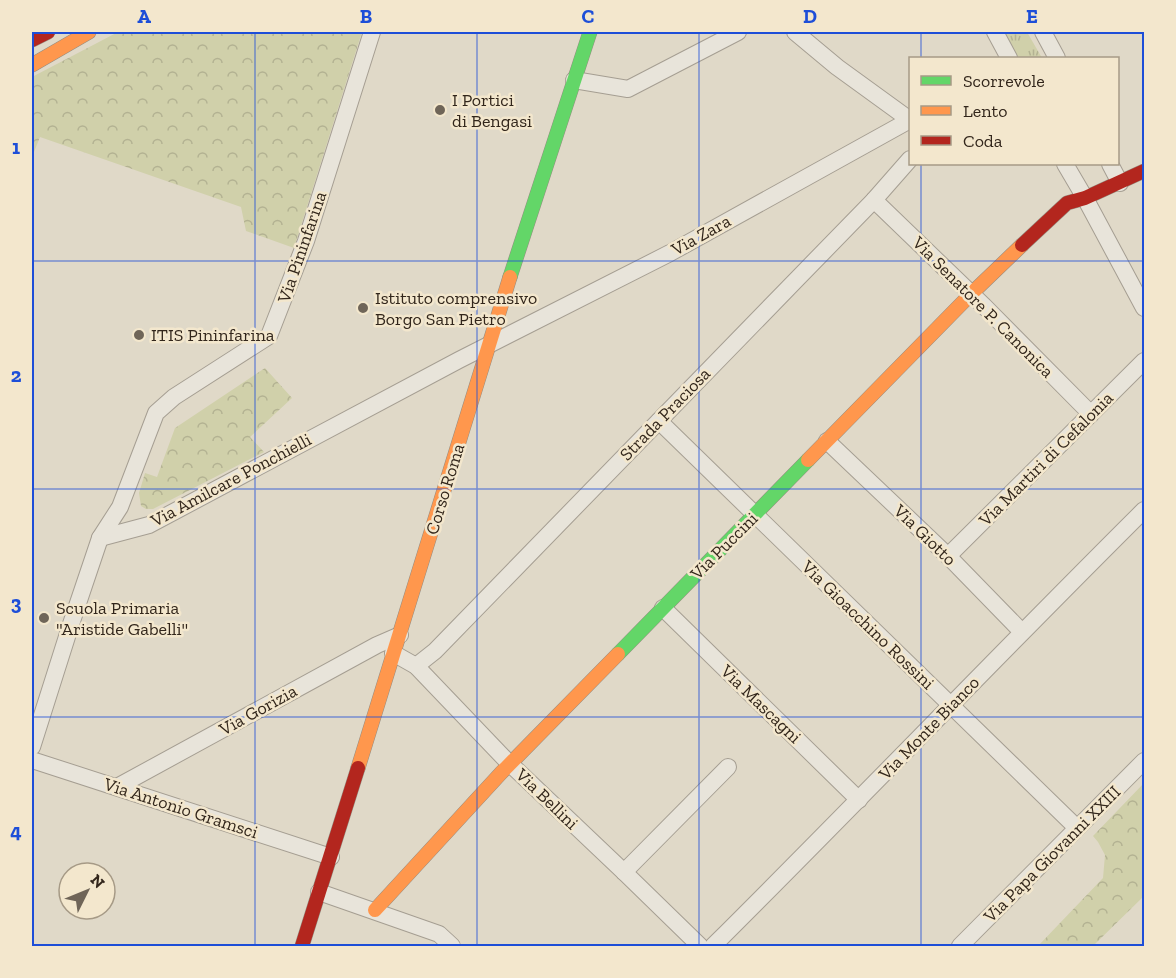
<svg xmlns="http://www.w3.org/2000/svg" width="1176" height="978" font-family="'Zilla Slab',serif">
<defs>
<pattern id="grass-tufts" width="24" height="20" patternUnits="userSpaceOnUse" patternTransform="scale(1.5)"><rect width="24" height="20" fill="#d0d0aa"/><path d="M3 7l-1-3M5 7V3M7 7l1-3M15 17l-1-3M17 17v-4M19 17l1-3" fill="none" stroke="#b3b292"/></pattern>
<pattern id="park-crowns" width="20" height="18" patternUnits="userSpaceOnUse" patternTransform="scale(1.5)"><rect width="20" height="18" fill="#d0d0aa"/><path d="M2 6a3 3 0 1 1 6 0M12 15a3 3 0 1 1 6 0" fill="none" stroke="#b3b292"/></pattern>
</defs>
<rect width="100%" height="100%" fill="#e0d9c8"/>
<path fill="url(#grass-tufts)" d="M 1003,32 L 1027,32 L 1042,58 L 1017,58 Z"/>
<g fill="url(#park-crowns)">
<path d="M 118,32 L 362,32 L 294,248 L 246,231 L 241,207 L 40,137 L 34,152 L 32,151 L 32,77 Z"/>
<path d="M 265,368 L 292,398 L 250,437 L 264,452 L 153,509 L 146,509 L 141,506 L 139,493 L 145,473 L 157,477 L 175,428 Z"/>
<path d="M 1144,783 L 1144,896 L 1093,946 L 1038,946 L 1103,878 L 1105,855 L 1098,842 L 1093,836 Z"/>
</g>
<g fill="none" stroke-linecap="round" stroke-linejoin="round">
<defs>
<g id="street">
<path d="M 995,32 L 1009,58"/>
<path d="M 1043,32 L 1057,58"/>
<path d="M 574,80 L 628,89 L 738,32"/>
<path d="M 1065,164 L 1085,198 L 1144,308"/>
<path d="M 1110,164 L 1120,183"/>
<path d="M 874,200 L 984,306 L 1091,414"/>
<path d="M 659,421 L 1077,828"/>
<path d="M 827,441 L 948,556 L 1022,632"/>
<path d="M 100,538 L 149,525 L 459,360 L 670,253 L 910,120 L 837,67 L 795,32"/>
<path d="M 948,556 L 1144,361"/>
<path d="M 663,608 L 859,800"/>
<path d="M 393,653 L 416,666 L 505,759 L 624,872 L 700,946"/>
<path d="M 416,666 L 435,651 L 798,278 L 874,200 L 910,159"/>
<path d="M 32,747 L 71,624 L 100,538 L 120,507 L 156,413 L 174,397 L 269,336 L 306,241 L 372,32"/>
<path d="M 32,760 L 331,857"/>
<path d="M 117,787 L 377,645 L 400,635"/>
<path d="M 624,872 L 728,767"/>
<path d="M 319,892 L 439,934 L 452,946"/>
<path d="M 713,946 C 858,802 999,654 1144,510"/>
<path d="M 960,946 L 1144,761"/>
</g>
<g id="fast">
<path d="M 510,277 L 590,32"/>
<path d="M 618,654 L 808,460"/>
</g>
<g id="slow">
<path d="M 32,65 L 89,32"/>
<path d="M 808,460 L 971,294 L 1022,245"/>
<path d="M 358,768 L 510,277"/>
<path d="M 375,910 L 501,773 L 618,654"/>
</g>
<g id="jam">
<path d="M 32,40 L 48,32"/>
<path d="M 1022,245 L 1067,203 L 1085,198 L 1144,171"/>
<path d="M 302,946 L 358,768"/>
</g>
</defs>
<use href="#street" stroke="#a59e92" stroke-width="18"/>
<use href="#fast" stroke="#958d82" stroke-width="15"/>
<use href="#slow" stroke="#958d82" stroke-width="15"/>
<use href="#jam" stroke="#958d82" stroke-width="15"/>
<use href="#street" stroke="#e8e4da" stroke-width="16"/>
<use href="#fast" stroke="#63d668" stroke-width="14"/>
<use href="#slow" stroke="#ff974d" stroke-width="14"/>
<use href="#jam" stroke="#b3261e" stroke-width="14"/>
</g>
<path fill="none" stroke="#1d4ed8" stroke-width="1.5" stroke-opacity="0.55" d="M 255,32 L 255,946M 477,32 L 477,946M 699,32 L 699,946M 921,32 L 921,58M 921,164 L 921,946M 32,261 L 1144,261M 32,489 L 1144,489M 32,717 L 1144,717"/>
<g fill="#6f6558" stroke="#f3e7cd" stroke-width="2">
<circle cx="440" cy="110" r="6"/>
<circle cx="363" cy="308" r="6"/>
<circle cx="139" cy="335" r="6"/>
<circle cx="44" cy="618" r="6"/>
</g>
<g text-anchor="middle" stroke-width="5" stroke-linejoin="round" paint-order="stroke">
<g font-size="18" fill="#32261b" stroke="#f3e7cd" text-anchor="start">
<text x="452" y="106">I Portici<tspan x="452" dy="21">di Bengasi</tspan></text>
<text x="375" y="304">Istituto comprensivo<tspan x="375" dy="21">Borgo San Pietro</tspan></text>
<text x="151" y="341">ITIS Pininfarina</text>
<text x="56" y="614">Scuola Primaria<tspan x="56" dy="21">"Aristide Gabelli"</tspan></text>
</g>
<g font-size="18" fill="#32261b" stroke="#f3e7cd">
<text transform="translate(701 235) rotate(-29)" y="6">Via Zara</text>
<text transform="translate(302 247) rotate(-71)" y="6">Via Pininfarina</text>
<text transform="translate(983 307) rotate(45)" y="6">Via Senatore P. Canonica</text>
<text transform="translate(665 414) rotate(-46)" y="6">Strada Praciosa</text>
<text transform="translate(1046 459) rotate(-45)" y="6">Via Martiri di Cefalonia</text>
<text transform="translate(231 480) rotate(-28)" y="6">Via Amilcare Ponchielli</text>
<text transform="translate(445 489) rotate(-73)" y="6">Corso Roma</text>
<text transform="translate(925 535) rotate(44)" y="6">Via Giotto</text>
<text transform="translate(724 546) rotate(-45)" y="6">Via Puccini</text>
<text transform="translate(868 625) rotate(44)" y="6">Via Gioacchino Rossini</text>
<text transform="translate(761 704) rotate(44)" y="6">Via Mascagni</text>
<text transform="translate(258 710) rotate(-29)" y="6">Via Gorizia</text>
<text transform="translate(929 728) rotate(-46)" y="6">Via Monte Bianco</text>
<text transform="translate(547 799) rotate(44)" y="6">Via Bellini</text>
<text transform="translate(181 808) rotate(18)" y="6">Via Antonio Gramsci</text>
<text transform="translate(1052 854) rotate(-45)" y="6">Via Papa Giovanni XXIII</text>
</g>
</g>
<rect width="1176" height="978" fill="none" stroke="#f3e7cd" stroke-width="66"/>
<rect x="909" y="57" width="210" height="108" fill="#f3e7cd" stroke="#a69a86" stroke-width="1.5"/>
<rect x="921" y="76" width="30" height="9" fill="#63d668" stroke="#a69a86" stroke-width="1.5"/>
<text x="963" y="87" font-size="18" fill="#32261b">Scorrevole</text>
<rect x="921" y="106" width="30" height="9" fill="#ff974d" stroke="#a69a86" stroke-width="1.5"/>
<text x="963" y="117" font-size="18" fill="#32261b">Lento</text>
<rect x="921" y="136" width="30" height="9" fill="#b3261e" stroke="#a69a86" stroke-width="1.5"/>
<text x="963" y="147" font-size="18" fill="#32261b">Coda</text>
<g transform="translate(87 891) rotate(47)"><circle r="28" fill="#f3e7cd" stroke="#a69a86" stroke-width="1.5"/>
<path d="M0-4.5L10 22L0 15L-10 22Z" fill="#6f6558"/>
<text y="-9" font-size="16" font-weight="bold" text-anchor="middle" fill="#32261b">N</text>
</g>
<rect x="33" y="33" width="1110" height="912" fill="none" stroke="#1d4ed8" stroke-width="2"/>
<g font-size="20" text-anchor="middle" font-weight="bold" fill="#1d4ed8">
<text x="144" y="23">A</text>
<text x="366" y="23">B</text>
<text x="588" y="23">C</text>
<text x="810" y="23">D</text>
<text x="1032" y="23">E</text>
<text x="16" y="154">1</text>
<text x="16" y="382">2</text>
<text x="16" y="610">3</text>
<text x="16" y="838">4</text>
</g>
</svg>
